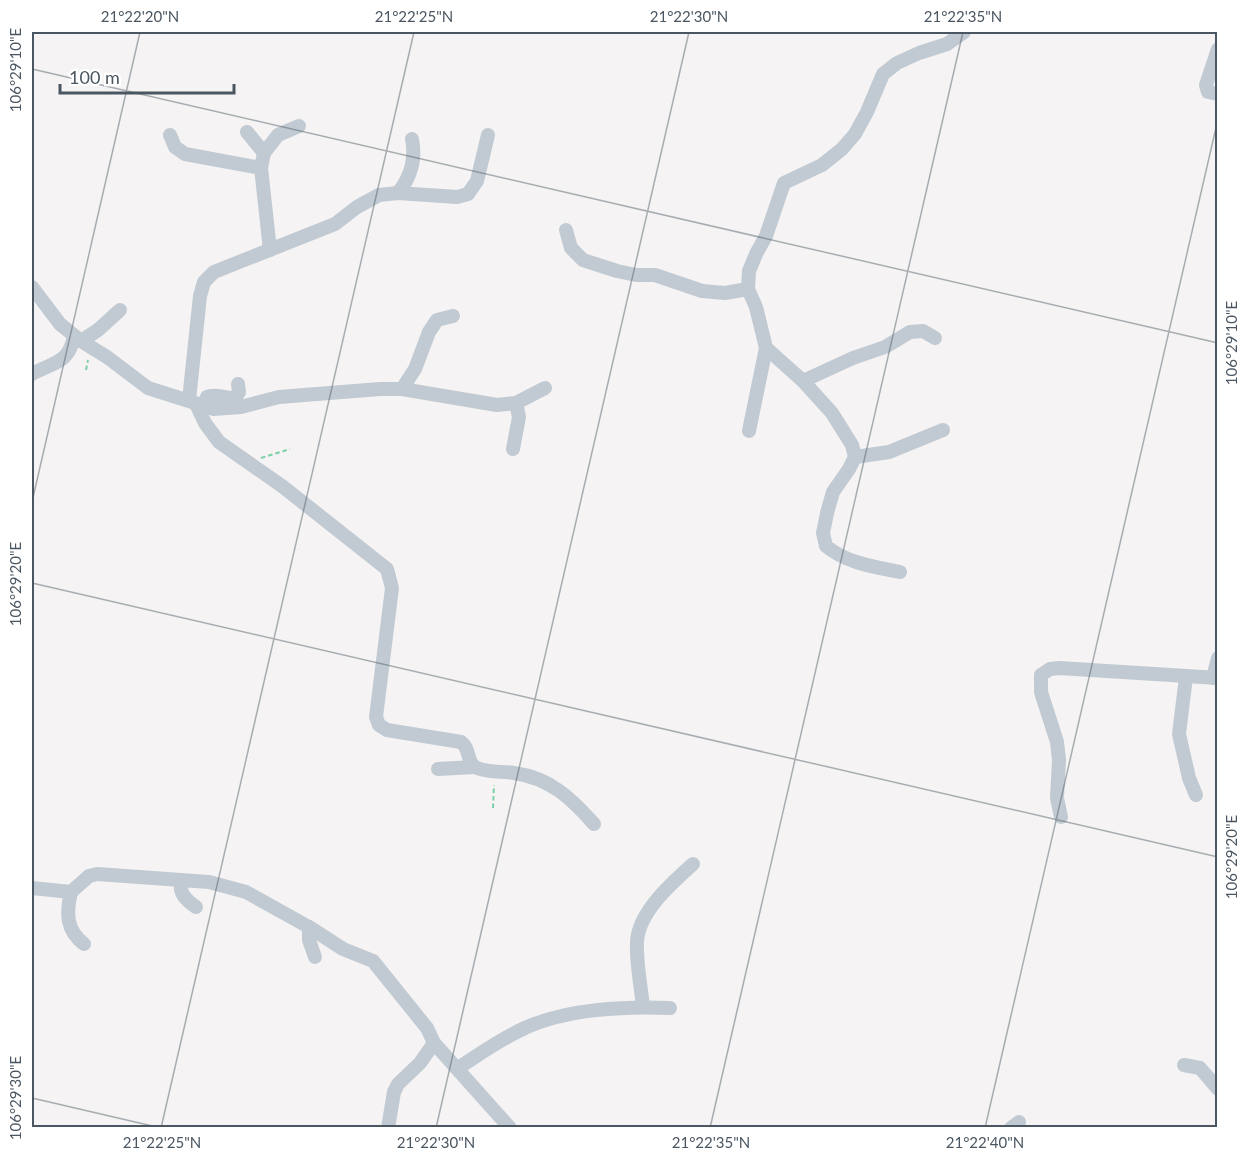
<svg xmlns="http://www.w3.org/2000/svg" width="1249" height="1159" font-family="Lato,sans-serif">
<rect width="100%" height="100%" fill="#f5f3f3"/>
<g fill="none" stroke-linecap="round" stroke-linejoin="round">
<g stroke="#7ad0a6" stroke-width="2" stroke-dasharray="4.5 3" stroke-linecap="butt">
<path d="M 86,370 L 88,360"/>
<path d="M 261,458 L 290,449"/>
<path d="M 493,808 L 494,785"/>
</g>
<g stroke="#c1cad2" stroke-width="14">
<path d="M 1218,49 L 1206,85 L 1208,92 L 1218,94"/>
<path d="M 247,132 L 264,153"/>
<path d="M 170,135 L 175,147 L 185,154 L 261,168"/>
<path d="M 398,193 C 411,177 416,159 412,139"/>
<path d="M 566,230 L 571,248 L 583,260 L 617,271 L 636,275 L 655,275 L 702,291 L 725,293 L 748,289"/>
<path d="M 270,250 L 261,168 L 264,153 L 278,135 L 299,126"/>
<path d="M 32,287 L 60,324 L 81,341 L 107,357 L 148,388 L 214,409 L 241,407 L 279,397 L 380,389 L 402,389 L 497,405 L 516,403 L 545,388"/>
<path d="M 81,341 L 98,330 L 120,310"/>
<path d="M 32,374 C 53,362 69,364 74,336"/>
<path d="M 803,381 L 853,358 L 885,347 L 910,332 L 923,331 L 935,338"/>
<path d="M 402,389 L 415,369 L 429,332 L 437,320 L 453,316"/>
<path d="M 189,400 L 200,296 L 204,282 L 214,272 L 335,224 L 357,207 L 379,195 L 398,193 L 457,197 L 468,194 L 477,181 L 488,135"/>
<path d="M 196,404 L 205,423 L 219,442 L 282,486 L 387,569 L 392,588 L 376,717 L 379,725 L 387,730 L 461,742 C 471,749 466,764 477,768 C 490,773 501,771 514,773 C 550,778 571,798 594,824"/>
<path d="M 203,406 L 207,397 C 216,393 226,399 235,398 L 239,392 L 238,384"/>
<path d="M 749,431 L 766,348"/>
<path d="M 513,449 L 519,417 L 516,403"/>
<path d="M 855,457 L 889,452 L 943,430"/>
<path d="M 900,572 C 875,567 846,563 826,546 L 823,533 L 827,513 L 833,492 L 849,469 L 855,457 L 852,445 L 832,413 L 803,381 L 766,348 L 756,307 L 748,289 L 749,271 L 756,254 L 766,236 L 784,183 L 822,165 L 842,149 L 855,134 L 867,112 L 883,74 L 897,63 L 919,53 L 947,44 L 964,32"/>
<path d="M 1186,677 L 1179,734 L 1189,778 L 1196,795"/>
<path d="M 1213,678 L 1218,658"/>
<path d="M 438,769 L 474,767"/>
<path d="M 1061,817 L 1057,798 L 1059,760 L 1057,742 L 1041,692 L 1041,675 L 1050,669 L 1059,668 L 1218,678"/>
<path d="M 181,881 C 179,894 186,900 196,907"/>
<path d="M 32,888 L 71,892 L 89,876 L 97,874 L 209,882 L 246,892 L 309,927 L 343,949 L 373,961 L 427,1028 L 434,1043 L 510,1128"/>
<path d="M 71,892 C 66,913 66,930 84,944"/>
<path d="M 309,927 L 309,940 L 315,957"/>
<path d="M 643,1007 C 641,986 636,963 637,942 C 638,912 673,882 693,864"/>
<path d="M 1184,1065 L 1200,1068 L 1218,1089"/>
<path d="M 458,1068 C 480,1054 502,1038 525,1028 C 566,1009 625,1006 670,1008"/>
<path d="M 388,1128 L 394,1092 L 398,1084 L 420,1063 L 434,1043"/>
<path d="M 1011,1128 L 1019,1122"/>
</g>
</g>
<path fill="none" stroke="#4a5661" stroke-width="1.5" stroke-opacity="0.45" d="M 32,69 L 1218,343M 32,502 L 140,32M 32,583 L 1218,857M 32,1098 L 161,1128M 161,1128 L 414,32M 436,1128 L 689,32M 710,1128 L 963,32M 985,1128 L 1218,119"/>
<rect width="1249" height="1159" fill="none" stroke="#ffffff" stroke-width="66"/>
<path d="M60 84v9h174v-9" fill="none" stroke="#4a5661" stroke-width="3"/>
<text x="69" y="84" font-size="18" fill="#4a5661" stroke="#ffffff" stroke-width="4.5" paint-order="stroke">100 m</text>
<rect x="33" y="33" width="1183" height="1093" fill="none" stroke="#4a5661" stroke-width="2"/>
<g font-size="15" text-anchor="middle" fill="#4a5661">
<text x="140" y="22">21°22'20"N</text>
<text x="414" y="22">21°22'25"N</text>
<text x="689" y="22">21°22'30"N</text>
<text x="963" y="22">21°22'35"N</text>
<text transform="translate(16 70) rotate(-90)" y="5">106°29'10"E</text>
<text transform="translate(1232 343) rotate(-90)" y="5">106°29'10"E</text>
<text transform="translate(16 584) rotate(-90)" y="5">106°29'20"E</text>
<text transform="translate(1232 857) rotate(-90)" y="5">106°29'20"E</text>
<text transform="translate(16 1098) rotate(-90)" y="5">106°29'30"E</text>
<text x="162" y="1148">21°22'25"N</text>
<text x="436" y="1148">21°22'30"N</text>
<text x="711" y="1148">21°22'35"N</text>
<text x="985" y="1148">21°22'40"N</text>
</g>
</svg>
